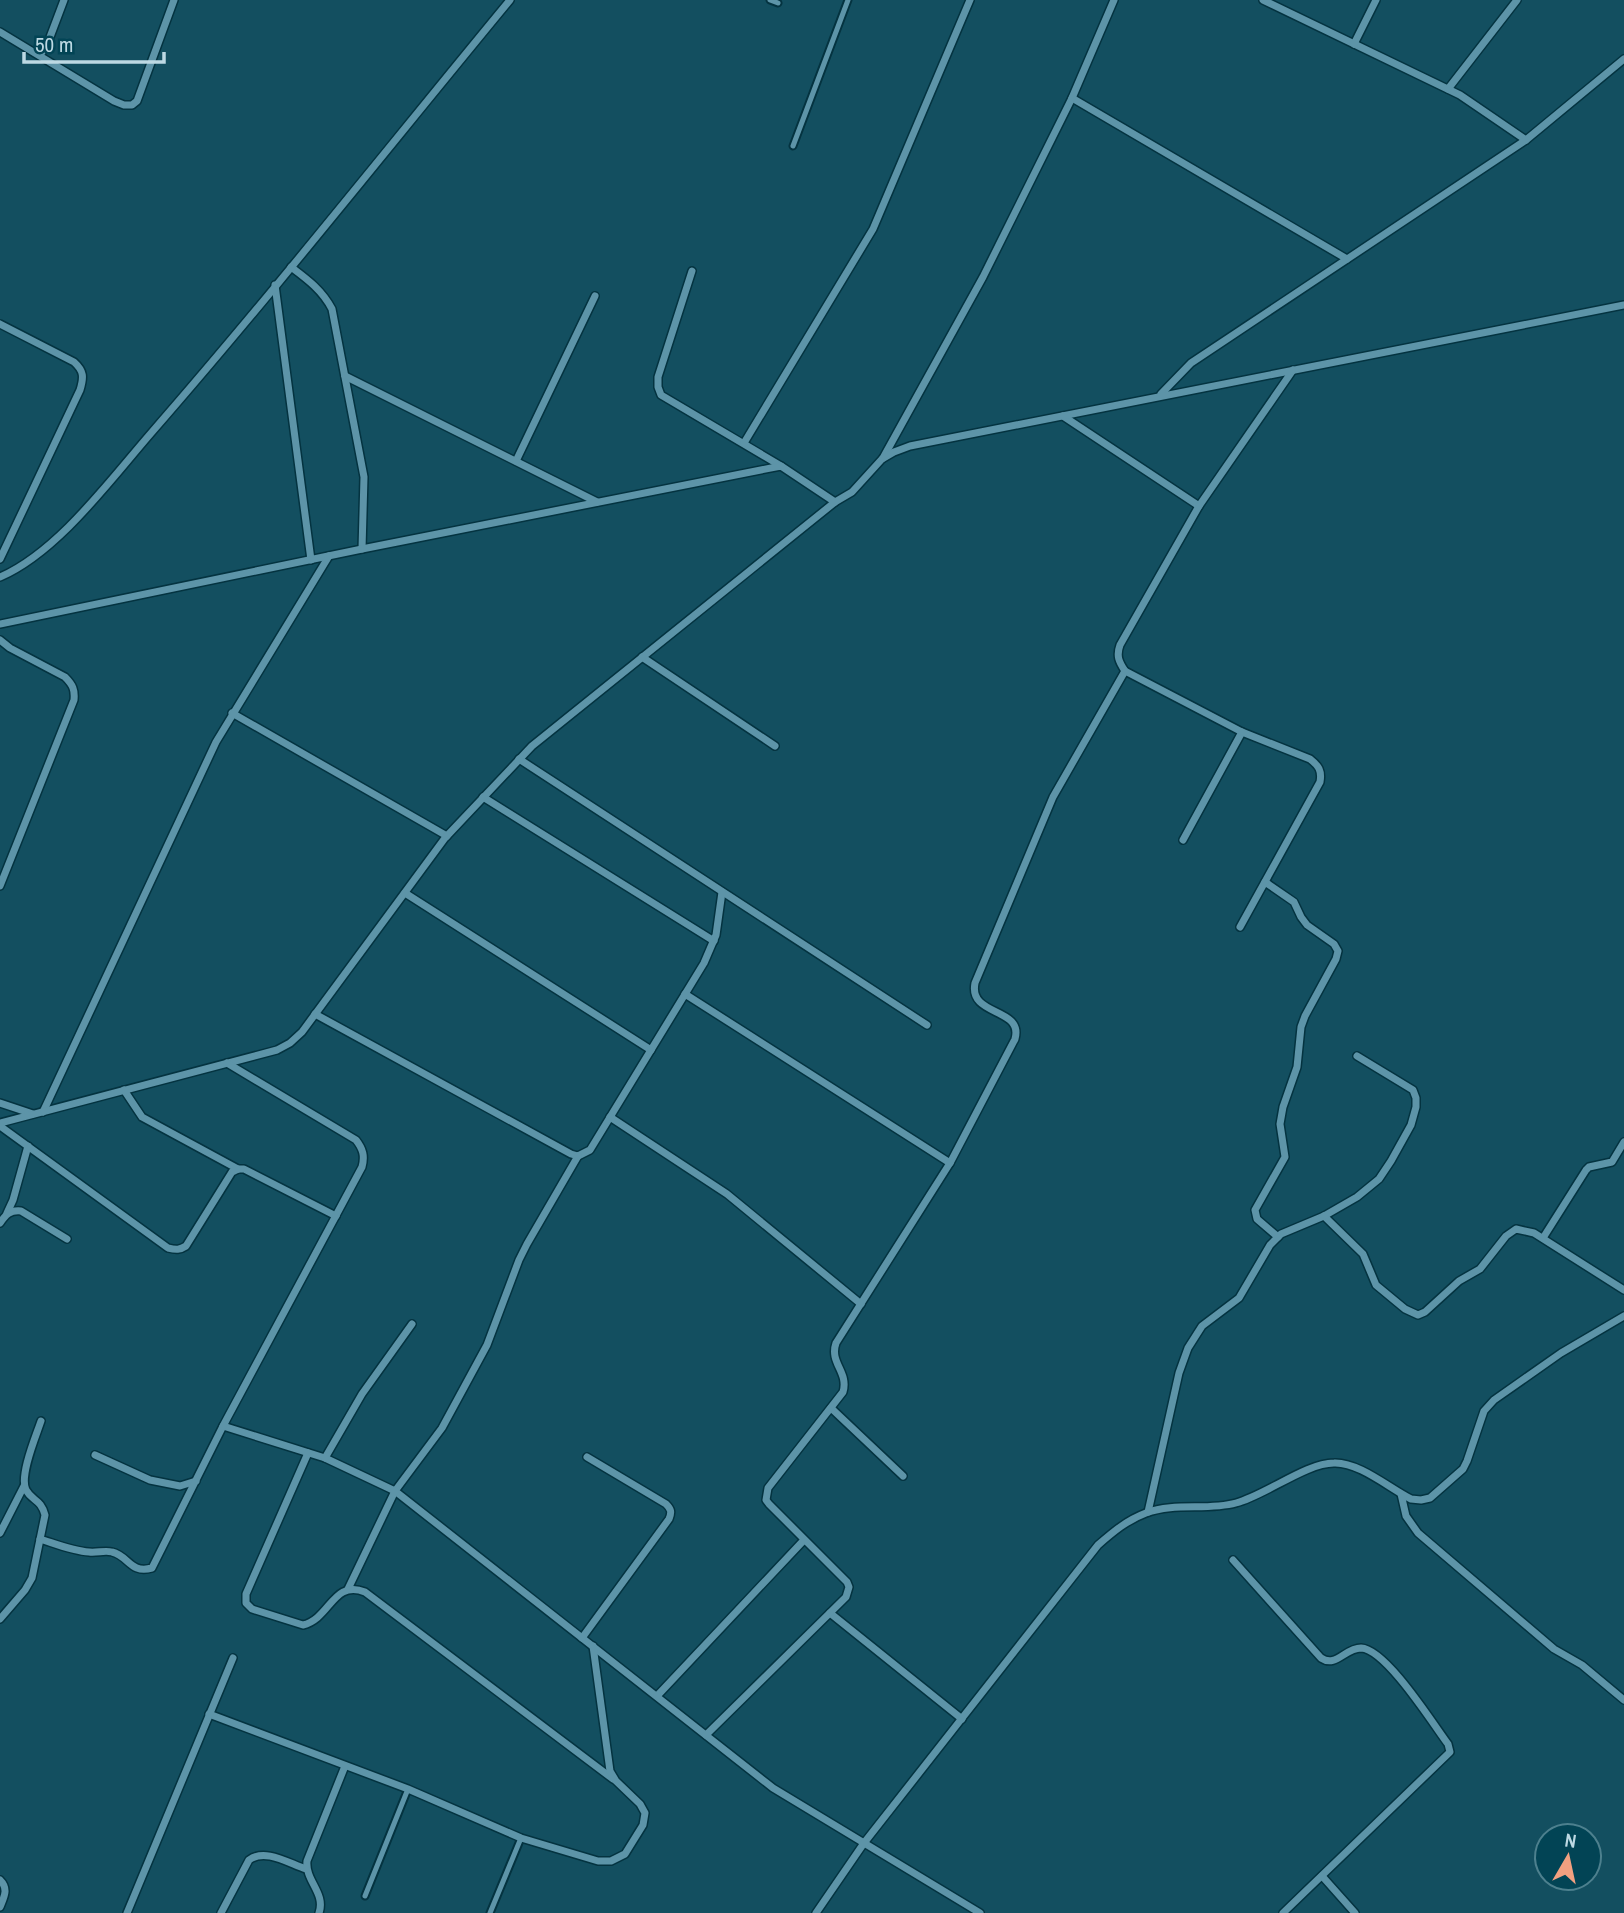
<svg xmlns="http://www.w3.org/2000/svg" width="1624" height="1913" font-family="'Archivo Narrow',sans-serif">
<rect width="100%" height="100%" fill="#134f60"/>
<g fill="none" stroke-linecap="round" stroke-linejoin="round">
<defs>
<g id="service">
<path d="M 770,0 L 778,3"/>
<path d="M 793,146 L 848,0"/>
<path d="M 365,1896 L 408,1789"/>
<path d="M 490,1913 L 521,1838"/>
</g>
<g id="minor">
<path d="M 1263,0 L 1460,95 L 1526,140"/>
<path d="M 0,32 L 114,101 L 124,105 L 132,105 L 137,101 L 174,0"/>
<path d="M 1354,44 L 1376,0"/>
<path d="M 40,55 L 47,45 L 64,0"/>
<path d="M 1448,89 L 1517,0"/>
<path d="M 1072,98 L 1347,259"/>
<path d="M 291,267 C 307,279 322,290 332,309 L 364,477 L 362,549"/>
<path d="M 692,271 L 658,377 L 658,387 L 661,395 L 781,466"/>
<path d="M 275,285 L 311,560"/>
<path d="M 0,324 L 74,362 C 84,371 84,377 80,390 L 0,559"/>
<path d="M 345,376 L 597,502"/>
<path d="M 1161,394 L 1191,363 L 1526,140 L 1624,59"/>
<path d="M 1063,416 L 1199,506"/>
<path d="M 744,443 L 873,229 L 970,0"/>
<path d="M 883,458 L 983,277 L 1072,98 L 1114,0"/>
<path d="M 516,461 L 595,296"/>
<path d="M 0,577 C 58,552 111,479 152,432 C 275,291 391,144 510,0"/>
<path d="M 0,624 L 362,549 L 781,466 L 835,502"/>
<path d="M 0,640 L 10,648 L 65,677 C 73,685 75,690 74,700 L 0,886"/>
<path d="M 642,657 L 775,746"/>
<path d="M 232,713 L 447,836"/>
<path d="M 519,759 L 927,1025"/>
<path d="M 483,797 L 714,941"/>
<path d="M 1183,840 L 1242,732"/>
<path d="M 1265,882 L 1294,902 L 1301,917 L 1307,925 L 1334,944 L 1338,951 L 1336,959 L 1305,1016 L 1301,1027 L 1297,1067 L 1283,1107 L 1280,1124 L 1285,1157 L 1255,1210 L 1257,1219 L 1278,1237"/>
<path d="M 405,893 L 651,1050"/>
<path d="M 1240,927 L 1320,782 C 1322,771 1319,766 1310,759 L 1242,732 L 1125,671 C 1119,662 1116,656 1120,645 L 1199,506 L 1293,370"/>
<path d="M 685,994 L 950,1163"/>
<path d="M 315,1014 L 571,1154 L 578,1156 L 590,1150 L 704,963 L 716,935 L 722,892"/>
<path d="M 124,1090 L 142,1117 L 238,1169"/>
<path d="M 0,1103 L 33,1114"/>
<path d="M 43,1112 L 216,742 L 329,556"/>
<path d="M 610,1117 L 727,1194 L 861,1304"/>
<path d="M 0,1123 L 277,1050 L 290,1043 L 302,1032 L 445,838 L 532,746 L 835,502 L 852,492 L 882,459 L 894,452 L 910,446 L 1624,305"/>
<path d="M 0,1126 L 168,1248 C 176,1250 180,1250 186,1246 L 232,1172 L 238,1169 L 244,1169 L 336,1216"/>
<path d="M 578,1156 L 527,1244 L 519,1260 L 487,1345 L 442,1428 L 395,1491 L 773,1788 L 980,1913"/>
<path d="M 7,1213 L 13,1200 L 28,1146"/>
<path d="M 1324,1216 L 1363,1254 L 1376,1285 L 1405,1309 L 1418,1315 L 1425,1312 L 1459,1281 L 1480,1269 L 1506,1236 L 1516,1229 L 1534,1233 L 1624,1290"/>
<path d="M 0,1223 C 6,1214 10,1210 21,1211 L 67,1239"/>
<path d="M 1543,1238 L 1586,1170 L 1589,1167 L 1612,1162 L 1624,1142"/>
<path d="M 831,1408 L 903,1476"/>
<path d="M 223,1426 L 325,1458 L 395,1491 L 348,1589"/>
<path d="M 308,1453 L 246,1594 L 246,1603 L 252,1609 L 303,1625 C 330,1619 333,1579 365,1592 L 613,1779"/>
<path d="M 95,1455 L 150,1480 L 180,1486 L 196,1481"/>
<path d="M 325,1458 L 362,1394 L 412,1324"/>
<path d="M 1401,1494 L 1406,1516 L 1418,1533 L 1554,1649 L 1582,1665 L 1624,1700"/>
<path d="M 1148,1512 L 1179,1373 L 1188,1348 L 1202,1326 L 1239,1298 L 1270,1245 L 1281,1234 L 1324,1216 L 1357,1197 L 1379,1179 L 1391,1161 L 1411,1125 L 1416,1107 L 1416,1098 L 1413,1090 L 1357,1056"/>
<path d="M 0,1533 L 24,1486"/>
<path d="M 40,1539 C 56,1544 73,1551 89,1552 C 97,1553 105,1550 112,1552 C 129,1556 130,1574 152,1568 L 223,1426 L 362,1167 C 365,1156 363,1149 356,1140 L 227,1063"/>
<path d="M 1233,1560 L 1321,1658 C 1336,1668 1345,1648 1361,1648 C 1386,1649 1433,1724 1448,1744 L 1450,1752 L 1283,1913"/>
<path d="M 830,1613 L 962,1719"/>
<path d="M 0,1619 L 25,1590 L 32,1578 L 45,1515 C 41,1499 32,1501 26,1490 C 19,1476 36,1436 41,1421"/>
<path d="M 582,1638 L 669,1519 C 672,1512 671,1509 666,1504 L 587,1457"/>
<path d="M 657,1696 L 804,1540"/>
<path d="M 209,1714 L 408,1789 L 521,1838 L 598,1861 L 611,1861 L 625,1854 L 643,1825 L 645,1813 L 640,1804 L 616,1781 L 610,1771 L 593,1646"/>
<path d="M 706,1735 L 846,1597 L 849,1587 L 847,1582 L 769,1504 L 766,1500 L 768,1488 L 843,1392 C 849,1372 829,1363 836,1343 L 950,1163 L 1015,1039 C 1024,1007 968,1017 975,983 L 1053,797 L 1125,671"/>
<path d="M 1322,1876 L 1355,1913"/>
<path d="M 0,1880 C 9,1889 4,1897 0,1907"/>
<path d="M 127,1913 L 233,1658"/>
<path d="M 221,1913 L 249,1860 C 265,1848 288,1863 306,1869"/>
<path d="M 319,1913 C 326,1893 305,1881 307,1861 L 345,1766"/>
<path d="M 816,1913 L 864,1843 L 1098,1545 C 1113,1532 1127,1520 1146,1513 C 1175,1502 1207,1511 1236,1503 C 1266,1495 1306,1463 1334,1463 C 1359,1462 1389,1488 1411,1499 L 1421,1500 L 1430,1498 L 1463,1469 L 1467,1461 L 1484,1411 L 1494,1400 L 1561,1353 L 1624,1316"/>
</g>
</defs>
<use href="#service" stroke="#043340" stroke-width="9"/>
<use href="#minor" stroke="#043340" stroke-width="10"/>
<use href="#service" stroke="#5d94a8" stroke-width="5"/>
<use href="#minor" stroke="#5d94a8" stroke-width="7"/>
</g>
<g transform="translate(1568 1857) rotate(9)"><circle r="33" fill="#024455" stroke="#4d808e" stroke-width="2"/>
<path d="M0-5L12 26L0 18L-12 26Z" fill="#f2a080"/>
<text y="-10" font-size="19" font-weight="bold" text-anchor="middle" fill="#bdd9e3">N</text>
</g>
<path d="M24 52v10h140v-10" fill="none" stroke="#bdd9e3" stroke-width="3.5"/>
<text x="35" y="52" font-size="21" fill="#bdd9e3" stroke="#024455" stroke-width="5" paint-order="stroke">50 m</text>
</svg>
